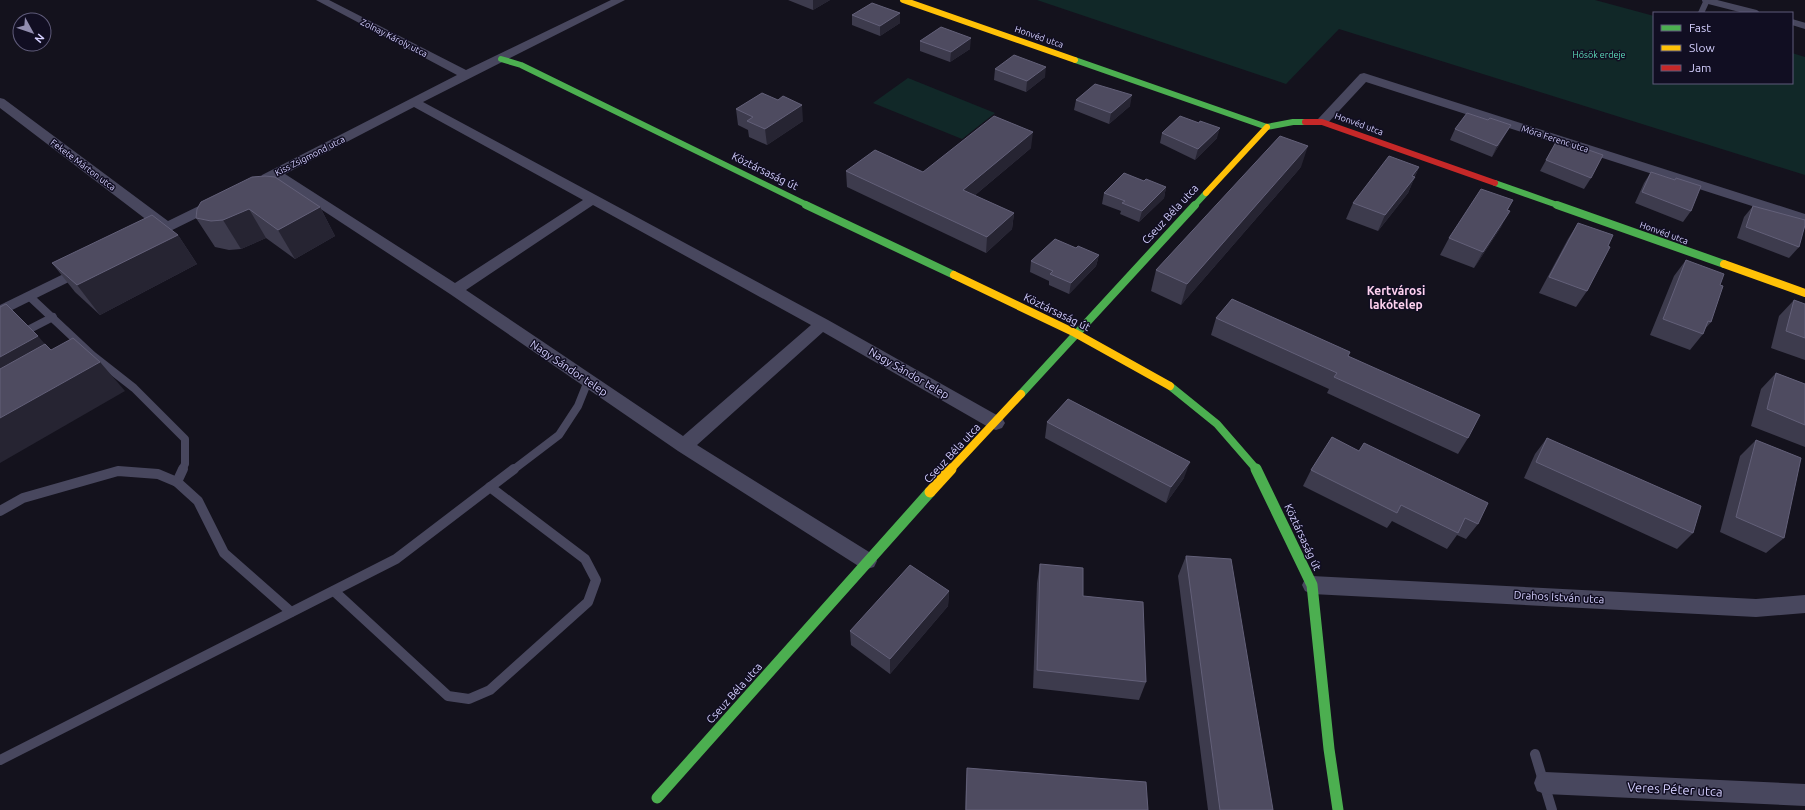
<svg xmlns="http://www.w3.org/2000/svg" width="1805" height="810" font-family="Ubuntu,sans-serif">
<rect width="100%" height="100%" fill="#14121d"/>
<g fill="#112828">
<path d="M 1037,0 L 1595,0 L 1654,16 L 1654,83 L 1792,83 L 1792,53 L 1805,57 L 1805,175 L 1339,29 L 1286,84 Z"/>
<path d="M 908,78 L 995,113 L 962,139 L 873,103 Z"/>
</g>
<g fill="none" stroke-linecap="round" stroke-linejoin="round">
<g stroke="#48475e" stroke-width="6">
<path d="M 1705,0 L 1756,13"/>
<path d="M 1701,13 L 1707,0"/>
<path d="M 1792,22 L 1805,26"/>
</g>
<g stroke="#48475e" stroke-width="8">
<path d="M 29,296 L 92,355 L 134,388 L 185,439 L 185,464 L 182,470"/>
<path d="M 22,333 L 53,317"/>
<path d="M 513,470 L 559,435 L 578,406 L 588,381"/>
</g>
<g stroke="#48475e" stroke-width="10">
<path d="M 177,482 L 183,469"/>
<path d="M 0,511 L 23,498 L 118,471 L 158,474 L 177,482 L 198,501 L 224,553 L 291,612"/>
<path d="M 334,591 L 448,696 L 469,699 L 490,690 L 588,602 L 596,580 L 585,559 L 490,487"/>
<path d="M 1535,754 L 1552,810"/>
<path d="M 0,760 L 396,559 L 514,469"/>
</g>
<g fill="#48475e" fill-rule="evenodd">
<path d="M 316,0 L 329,0 L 466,70 L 611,0 L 625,0 L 423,102 L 828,320 L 1002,418 L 1005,423 L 1002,428 L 996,430 L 990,428 L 823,332 L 697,445 L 874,555 L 877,561 L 874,567 L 867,569 L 860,567 L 678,451 L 450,294 L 275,179 L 267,182 L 262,181 L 260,178 L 262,175 L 457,75 ZM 414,107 L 583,200 L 455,283 L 285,174 ZM 593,205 L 811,325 L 683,436 L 466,290 Z"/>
<path d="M 1364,73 L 1805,214 L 1805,223 L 1366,82 L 1326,125 L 1318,125 L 1316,122 L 1318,119 L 1360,74 Z"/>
<path d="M 0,98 L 4,99 L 168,221 L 211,200 L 221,200 L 223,203 L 221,206 L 152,240 L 142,240 L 140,237 L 142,234 L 156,227 L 0,108 Z"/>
<path d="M 84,264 L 89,266 L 91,269 L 89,272 L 0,316 L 0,305 Z"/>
<path d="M 1312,576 L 1756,599 L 1805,595 L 1805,613 L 1756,617 L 1312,594 L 1305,591 L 1302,585 L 1305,579 Z"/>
<path d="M 1545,772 L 1805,784 L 1805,806 L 1545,794 L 1537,791 L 1534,783 L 1537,775 Z"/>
</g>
<g stroke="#4caf50" stroke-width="6">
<path d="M 501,59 L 521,65 L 809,206"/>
<path d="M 1075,60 L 1267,127 L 1293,122 L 1305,122"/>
<path d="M 1495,183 L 1560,206"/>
<path d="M 1194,206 L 1206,193"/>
</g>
<g stroke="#4caf50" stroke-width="8">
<path d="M 806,205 L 954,275"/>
<path d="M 1557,205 L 1724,264"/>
<path d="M 1170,386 L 1217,424 L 1257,470"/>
<path d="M 1021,394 L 1195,205"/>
</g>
<g stroke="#4caf50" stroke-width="11">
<path d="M 1256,469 L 1312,585 L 1329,749 L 1338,810"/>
<path d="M 657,798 L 930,492"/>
</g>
<g stroke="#ffc107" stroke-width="6">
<path d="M 903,0 L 1075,60"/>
<path d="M 1206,193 L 1267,127"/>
</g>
<g stroke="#ffc107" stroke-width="8">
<path d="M 1724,264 L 1805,293"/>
<path d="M 954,275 L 1075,333 L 1170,386"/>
<path d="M 950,470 L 1021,394"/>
</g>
<path stroke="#ffc107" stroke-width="11" d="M 930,492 L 951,469"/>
<path stroke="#c62828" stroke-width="6" d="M 1305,122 L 1322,122 L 1495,183"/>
</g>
<g fill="#3d3b4d">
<path d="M 788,0 L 830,0 L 813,10 Z"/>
<path d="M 900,13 L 900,23 L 880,36 L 852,25 L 852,15 Z"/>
<path d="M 920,41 L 970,49 L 950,62 L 920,51 Z"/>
<path d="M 995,69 L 1045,77 L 1026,92 L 994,80 Z"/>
<path d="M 1076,100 L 1130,106 L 1109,124 L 1074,110 Z"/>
<path d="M 736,109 L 803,121 L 767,145 L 749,137 L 748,130 L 738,125 Z"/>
<path d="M 1488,120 L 1511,125 L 1505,135 L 1492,157 L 1450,140 L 1455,129 Z"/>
<path d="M 1162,133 L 1217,138 L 1195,160 L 1160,143 Z"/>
<path d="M 1556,142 L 1579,150 L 1591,178 L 1584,189 L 1540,171 Z"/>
<path d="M 1031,148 L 974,196 L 1014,213 L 1012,229 L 986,253 L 847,187 L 846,171 L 923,172 Z"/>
<path d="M 1301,167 L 1181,305 L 1151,291 L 1156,270 Z"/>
<path d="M 1419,167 L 1408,193 L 1378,231 L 1346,219 L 1353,203 Z"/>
<path d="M 1651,172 L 1675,180 L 1676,178 L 1691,211 L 1683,222 L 1635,203 L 1644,183 Z"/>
<path d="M 1144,181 L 1166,187 L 1164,198 L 1139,222 L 1120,214 L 1121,211 L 1102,204 L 1104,193 Z"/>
<path d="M 1513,200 L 1508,210 L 1501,227 L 1474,268 L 1440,255 L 1449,238 Z"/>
<path d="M 1753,206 L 1799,247 L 1789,258 L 1737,238 L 1744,217 Z"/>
<path d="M 320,207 L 335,236 L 295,259 L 266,238 L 241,249 L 229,250 L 215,247 L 196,218 L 197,209 Z"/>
<path d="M 1578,223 L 1587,291 L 1576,307 L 1539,293 L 1568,239 Z"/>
<path d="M 178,235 L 197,264 L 100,315 L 75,292 L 52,263 Z"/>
<path d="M 1076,248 L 1099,255 L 1096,266 L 1069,294 L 1049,285 L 1049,281 L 1030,272 L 1031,261 Z"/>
<path d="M 1686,260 L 1720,285 L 1711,322 L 1705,329 L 1703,334 L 1690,350 L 1650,335 L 1674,276 Z"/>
<path d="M 1794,300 L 1805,304 L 1805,360 L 1771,348 L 1779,316 Z"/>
<path d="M 1216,318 L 1348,356 L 1468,438 L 1458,454 L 1327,393 L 1329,389 L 1211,335 Z"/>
<path d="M 1776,373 L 1805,384 L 1805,447 L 1751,426 L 1761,389 Z"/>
<path d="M 1047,422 L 1184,478 L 1166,503 L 1045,438 Z"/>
<path d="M 1332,437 L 1478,524 L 1466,539 L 1457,535 L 1447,549 L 1392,521 L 1387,528 L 1303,486 L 1311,470 Z"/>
<path d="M 1547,438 L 1693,533 L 1677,549 L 1524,478 L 1535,454 Z"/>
<path d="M 1756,440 L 1784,538 L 1766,553 L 1720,532 L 1740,456 Z"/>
<path d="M 1186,556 L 1273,810 L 1208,810 L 1178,576 Z"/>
<path d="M 1040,564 L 1083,596 L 1146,682 L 1139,700 L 1033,688 L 1037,583 Z"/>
<path d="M 949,591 L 948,606 L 890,674 L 851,645 L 850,631 Z"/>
<path d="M 967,768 L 1148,810 L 965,810 L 966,780 Z"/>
</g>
<g fill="#262432">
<path d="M 813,0 L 830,0 L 813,10 Z"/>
<path d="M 900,13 L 900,23 L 880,36 L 880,26 Z"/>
<path d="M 971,38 L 970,49 L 950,62 L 951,52 Z"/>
<path d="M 1046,67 L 1045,77 L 1026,92 L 1027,81 Z"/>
<path d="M 1132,95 L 1130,106 L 1109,124 L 1111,113 Z"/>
<path d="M 802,105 L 803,121 L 767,145 L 765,129 Z"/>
<path d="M 1511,125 L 1505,135 L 1492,157 L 1497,146 Z"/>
<path d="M 1220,128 L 1217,138 L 1195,160 L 1198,149 Z"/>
<path d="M 1033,132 L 1031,148 L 962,206 L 963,190 Z"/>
<path d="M 1308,146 L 1301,167 L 1181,305 L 1187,284 Z"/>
<path d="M 1419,167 L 1408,193 L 1378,231 L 1385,215 Z"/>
<path d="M 1166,187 L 1164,198 L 1139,222 L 1142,211 Z"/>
<path d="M 320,207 L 335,236 L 295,259 L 278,230 Z"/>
<path d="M 249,209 L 266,238 L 241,249 L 223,220 Z"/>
<path d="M 1510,211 L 1501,227 L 1474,268 L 1483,252 Z"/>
<path d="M 1014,213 L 1012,229 L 986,253 L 987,237 Z"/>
<path d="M 178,235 L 197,264 L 100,315 L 77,285 Z"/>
<path d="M 1099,255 L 1096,266 L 1069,294 L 1071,283 Z"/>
<path d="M 38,336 L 63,365 L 0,402 L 0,357 Z"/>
<path d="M 100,362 L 125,391 L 0,463 L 0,418 Z"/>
<path d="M 1190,462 L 1184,478 L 1166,503 L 1171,487 Z"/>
<path d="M 949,591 L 948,606 L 890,674 L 890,659 Z"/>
</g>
<g fill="#4e4b60" stroke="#636079">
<path d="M 872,3 L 900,13 L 880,26 L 852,15 Z"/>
<path d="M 941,27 L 971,38 L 951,52 L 920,41 Z"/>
<path d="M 1014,55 L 1046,67 L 1027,81 L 995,69 Z"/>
<path d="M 1095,84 L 1132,95 L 1111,113 L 1076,100 Z"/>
<path d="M 762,93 L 778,100 L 783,96 L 802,105 L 765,129 L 747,121 L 753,117 L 736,109 Z"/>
<path d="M 1467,113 L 1488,120 L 1490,118 L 1511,125 L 1497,146 L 1455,129 Z"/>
<path d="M 994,116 L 1033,132 L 963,190 L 1014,213 L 987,237 L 846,171 L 875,150 L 923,172 Z"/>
<path d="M 1180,116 L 1199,123 L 1200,121 L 1220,128 L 1198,149 L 1162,133 Z"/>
<path d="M 1280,136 L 1308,146 L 1187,284 L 1156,270 Z"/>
<path d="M 1556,142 L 1579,150 L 1580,147 L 1603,155 L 1591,178 L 1546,160 Z"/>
<path d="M 1389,156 L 1419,167 L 1412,176 L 1415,177 L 1385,215 L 1353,203 Z"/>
<path d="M 1651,172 L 1675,180 L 1676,178 L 1701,186 L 1691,211 L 1642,192 Z"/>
<path d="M 1124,173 L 1144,181 L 1146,179 L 1166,187 L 1142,211 L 1122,203 L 1125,201 L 1104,193 Z"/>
<path d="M 265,176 L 275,177 L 320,207 L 278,230 L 249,209 L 223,220 L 211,221 L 196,218 L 197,209 L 201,202 L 252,177 Z"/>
<path d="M 1481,189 L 1513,200 L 1507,210 L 1510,211 L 1483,252 L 1449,238 Z"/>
<path d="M 1753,206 L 1805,220 L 1805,225 L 1799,247 L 1746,227 Z"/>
<path d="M 152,215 L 178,235 L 77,285 L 52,263 Z"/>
<path d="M 1578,223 L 1613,235 L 1608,246 L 1610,247 L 1587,291 L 1549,277 Z"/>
<path d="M 1055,239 L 1076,248 L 1078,246 L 1099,255 L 1071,283 L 1050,274 L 1053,271 L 1031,261 Z"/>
<path d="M 1686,260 L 1724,274 L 1720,285 L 1723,286 L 1711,322 L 1708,321 L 1703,334 L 1663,319 Z"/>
<path d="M 1232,299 L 1350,352 L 1348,356 L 1480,415 L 1468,438 L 1334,377 L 1337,373 L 1216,318 Z"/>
<path d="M 1794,300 L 1805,304 L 1805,338 L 1786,331 Z"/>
<path d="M 6,304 L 38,336 L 0,357 L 0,307 Z"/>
<path d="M 73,338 L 100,362 L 0,418 L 0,369 L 45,344 L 51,350 Z"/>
<path d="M 1776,373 L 1805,384 L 1805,425 L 1767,409 Z"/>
<path d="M 1068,399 L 1190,462 L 1171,487 L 1047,422 Z"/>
<path d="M 1332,437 L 1359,451 L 1364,443 L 1488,503 L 1478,524 L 1465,518 L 1458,533 L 1401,505 L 1397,513 L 1311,470 Z"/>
<path d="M 1547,438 L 1701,506 L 1693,533 L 1536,462 Z"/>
<path d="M 1756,440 L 1801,458 L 1784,538 L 1736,517 Z"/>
<path d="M 1186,556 L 1231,559 L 1273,810 L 1220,810 Z"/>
<path d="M 1040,564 L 1083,568 L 1083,596 L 1143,602 L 1146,682 L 1037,670 Z"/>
<path d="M 910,565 L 949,591 L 890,659 L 850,631 Z"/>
<path d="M 967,768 L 1146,782 L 1148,810 L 966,810 Z"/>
</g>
<g text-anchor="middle" stroke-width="3" stroke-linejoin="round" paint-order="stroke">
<g font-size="9" fill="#d4cffe" stroke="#110e22">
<text transform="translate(1039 37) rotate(19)" y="3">Honvéd utca</text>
<text transform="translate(394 38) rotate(27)" y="3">Zolnay Károly utca</text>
<text transform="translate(1359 124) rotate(20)" y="3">Honvéd utca</text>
<text transform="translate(1555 139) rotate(18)" y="3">Móra Ferenc utca</text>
<text transform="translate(310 156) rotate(-27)" y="3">Kiss Zsigmond utca</text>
<text transform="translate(83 165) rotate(37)" y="3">Fekete Márton utca</text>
<text transform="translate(1664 233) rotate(20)" y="3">Honvéd utca</text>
</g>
<g font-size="9" fill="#5cdebb" stroke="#110e22">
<text x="1599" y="58">Hősök erdeje</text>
</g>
<g font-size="11" fill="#d4cffe" stroke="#110e22">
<text transform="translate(765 171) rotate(26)" y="4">Köztársaság út</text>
<text transform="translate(1170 214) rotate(-47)" y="4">Cseuz Béla utca</text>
<text transform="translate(1057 312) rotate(26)" y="4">Köztársaság út</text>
<text transform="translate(569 368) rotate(34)" y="4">Nagy Sándor telep</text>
<text transform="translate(909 373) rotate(30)" y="4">Nagy Sándor telep</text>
<text transform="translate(952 453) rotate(-47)" y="4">Cseuz Béla utca</text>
<text transform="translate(1303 537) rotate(65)" y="4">Köztársaság út</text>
<text transform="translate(1559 597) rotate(3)" y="4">Drahos István utca</text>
<text transform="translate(734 693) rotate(-48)" y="4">Cseuz Béla utca</text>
</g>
<g font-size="12" font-weight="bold" fill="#fed1ef" stroke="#110e22">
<text x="1396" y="295">Kertvárosi<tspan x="1396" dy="14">lakótelep</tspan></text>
</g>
<g font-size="13" fill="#d4cffe" stroke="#110e22">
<text transform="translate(1675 789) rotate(3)" y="5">Veres Péter utca</text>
</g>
</g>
<rect x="1653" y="12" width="140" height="72" fill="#110e22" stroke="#5f5b7a"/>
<rect x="1661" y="25" width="20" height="6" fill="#4caf50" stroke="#5f5b7a"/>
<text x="1689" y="32" font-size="12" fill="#d4cffe">Fast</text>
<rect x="1661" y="45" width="20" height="6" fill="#ffc107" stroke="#5f5b7a"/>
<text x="1689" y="52" font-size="12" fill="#d4cffe">Slow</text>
<rect x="1661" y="65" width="20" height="6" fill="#c62828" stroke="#5f5b7a"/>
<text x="1689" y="72" font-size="12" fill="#d4cffe">Jam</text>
<g transform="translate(32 32) rotate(130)"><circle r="19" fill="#110e22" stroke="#5f5b7a"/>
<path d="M0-3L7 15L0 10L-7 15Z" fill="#918daf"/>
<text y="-6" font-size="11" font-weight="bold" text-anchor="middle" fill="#d4cffe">N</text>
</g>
</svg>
